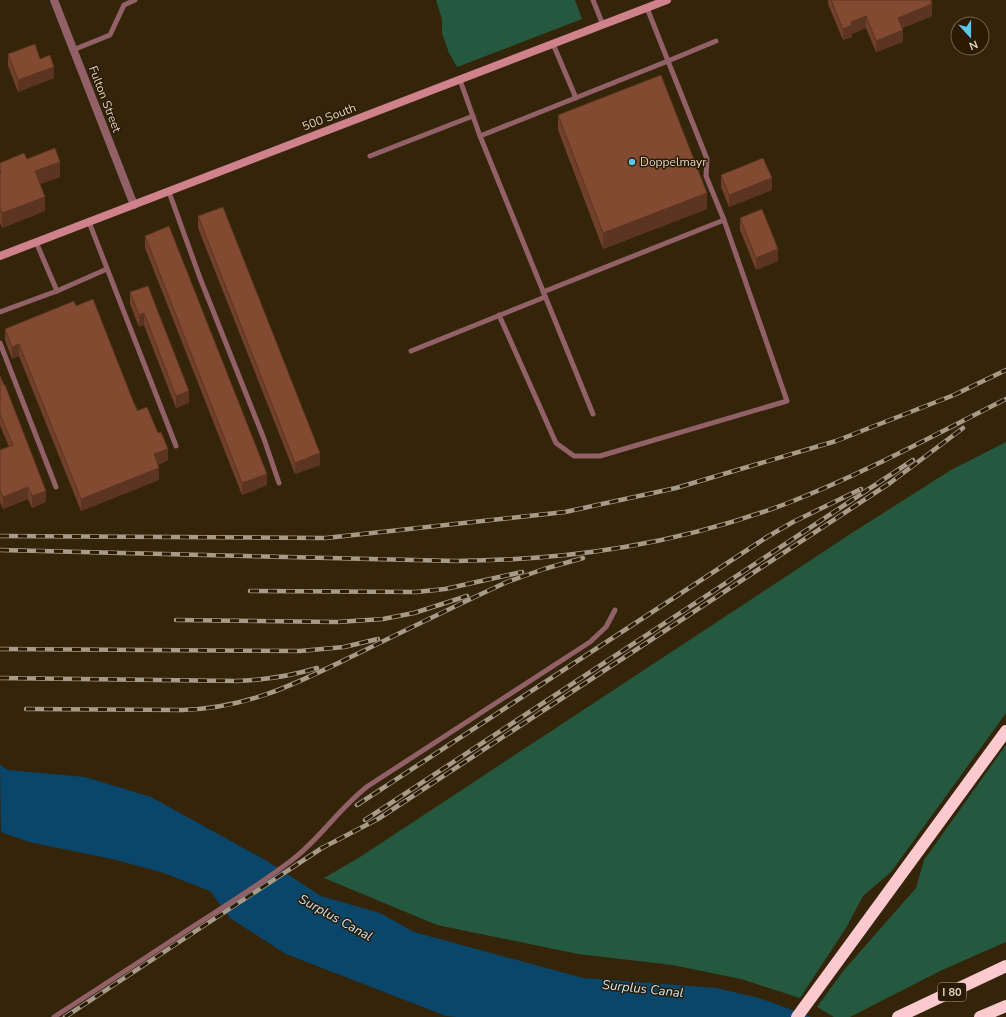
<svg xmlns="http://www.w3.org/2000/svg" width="1006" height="1017" font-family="'Nunito Sans',sans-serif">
<rect width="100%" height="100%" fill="#34240a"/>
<g fill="#245940">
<path d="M 436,0 L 575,0 L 582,19 L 457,67 L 449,53 L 442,33 L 442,19 Z"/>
<path d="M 1006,442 L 1006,713 L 891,872 L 863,896 L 846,928 L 800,998 L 741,979 L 672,965 L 578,954 L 437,925 L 324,878 L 360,857 L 855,531 L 951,470 Z"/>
<path d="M 1006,745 L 1006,942 L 942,970 L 850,1017 L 834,1017 L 817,1007 L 844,970 L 916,888 L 924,860 Z"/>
</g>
<path fill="#0a466a" d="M 0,765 L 8,770 L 85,777 L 151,797 L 267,861 L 321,896 L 380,913 L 414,932 L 583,978 L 716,988 L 759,998 L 811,1017 L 457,1017 L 446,1016 L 286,954 L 230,918 L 210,891 L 161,872 L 112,859 L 29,842 L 1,832 Z"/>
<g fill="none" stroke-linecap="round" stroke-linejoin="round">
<g stroke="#926167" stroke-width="5">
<path d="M 593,0 L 603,25"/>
<path d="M 553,44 L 576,98"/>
<path d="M 73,50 L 110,35 L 124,5 L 135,0"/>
<path d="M 460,80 L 480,136 L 593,414"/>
<path d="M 480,136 L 668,61 L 647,8"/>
<path d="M 370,156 L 473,116"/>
<path d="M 169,192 L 200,278 L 264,439 L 279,483"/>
<path d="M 89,222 L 176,446"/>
<path d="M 36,242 L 57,291 L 107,269"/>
<path d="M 543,292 L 724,220 L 706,176 L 707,159 L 668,61 L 716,41"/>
<path d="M 0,312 L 57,291"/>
<path d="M 499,315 L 556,443 L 574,456 L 600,456 L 787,401 L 724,220"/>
<path d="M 0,343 L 56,487"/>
<path d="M 411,351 L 545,297"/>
<path d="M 54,1017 C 99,988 144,959 189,929 C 224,907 259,885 292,860 C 321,838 339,808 368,786 L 590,642 L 606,627 L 615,610"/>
</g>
<path stroke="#926167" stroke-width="8" d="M 54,0 L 134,205"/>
<path stroke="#cf818c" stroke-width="8" d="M 0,256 L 667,0"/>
<g stroke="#fcc9cf" stroke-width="12">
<path d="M 797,1017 L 1006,731"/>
<path d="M 898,1017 L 1006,966"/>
<path d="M 980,1017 L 1006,1006"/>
</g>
<defs>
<g id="rail">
<path d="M 0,536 L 326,538 L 565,512 L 676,488 L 836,441 L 954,395 L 1006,370"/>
<path d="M 0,550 L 456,561 C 572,560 679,544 788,503 C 863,474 934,435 1006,399"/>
<path d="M 250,591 L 416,592 L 445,589 L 522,572"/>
<path d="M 176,620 L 337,622 L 383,619 L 414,613 L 467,596"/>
<path d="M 0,649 L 300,651 L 344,647 L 378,639"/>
<path d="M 0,678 L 236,681 C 264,680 291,676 317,668"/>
<path d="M 26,709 L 182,710 C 251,708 299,682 359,653 C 408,629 457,605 507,582 L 544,569 L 583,558"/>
<path d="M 357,805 L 767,537 L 793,522 L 861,489"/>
<path d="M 365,820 L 913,460"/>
<path d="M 65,1017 L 322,848 L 378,819 L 890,483 L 963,428"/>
</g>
</defs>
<use href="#rail" stroke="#a69a88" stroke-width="4.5"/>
<use href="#rail" stroke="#2a1b02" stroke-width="3" stroke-dasharray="9" stroke-linecap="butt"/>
</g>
<g fill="#70402a">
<path d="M 828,0 L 931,0 L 932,16 L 902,28 L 903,42 L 876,52 L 866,28 L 852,34 L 852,37 L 843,40 L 828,4 Z"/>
<path d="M 8,54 L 40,59 L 54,78 L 18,92 L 8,66 Z"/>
<path d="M 558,115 L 707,209 L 603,249 L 558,130 Z"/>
<path d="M 27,159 L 60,177 L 40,184 L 45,211 L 2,228 L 0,223 L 0,163 Z"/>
<path d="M 721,175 L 772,190 L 729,207 L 721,187 Z"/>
<path d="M 198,216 L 320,465 L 295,474 L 198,228 Z"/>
<path d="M 740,218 L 778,261 L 756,270 L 740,230 Z"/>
<path d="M 145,236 L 267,485 L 242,495 L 145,248 Z"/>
<path d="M 148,286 L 189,403 L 176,408 L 144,325 L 139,327 L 130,304 L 130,292 Z"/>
<path d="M 76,306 L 168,460 L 158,465 L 159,480 L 81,511 L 19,356 L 12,359 L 5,340 L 5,329 Z"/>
<path d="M 0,376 L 46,502 L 32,508 L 28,499 L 3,509 L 0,502 L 0,450 L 9,447 L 0,425 Z"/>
</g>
<g fill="#5b3422">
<path d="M 932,4 L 932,16 L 898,30 L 898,18 Z"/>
<path d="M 866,16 L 866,28 L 852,34 L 852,37 L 843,40 L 843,29 L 851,22 Z"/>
<path d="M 903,30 L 903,42 L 876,52 L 876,41 Z"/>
<path d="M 54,67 L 54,78 L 18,92 L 18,80 Z"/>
<path d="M 60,162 L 60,177 L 35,186 L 35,171 Z"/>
<path d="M 772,178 L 772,190 L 729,207 L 729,195 Z"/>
<path d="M 707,193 L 707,209 L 603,249 L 603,233 Z"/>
<path d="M 45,197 L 45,211 L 2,228 L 2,213 Z"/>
<path d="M 778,249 L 778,261 L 756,270 L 756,258 Z"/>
<path d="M 144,313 L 144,325 L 139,327 L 139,315 Z"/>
<path d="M 19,344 L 19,356 L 12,359 L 12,347 Z"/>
<path d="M 189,391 L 189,403 L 176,408 L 176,396 Z"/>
<path d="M 168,449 L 168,460 L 154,466 L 154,454 Z"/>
<path d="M 320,453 L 320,465 L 295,474 L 295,463 Z"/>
<path d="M 159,468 L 159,480 L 81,511 L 81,499 Z"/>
<path d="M 267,474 L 267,485 L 242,495 L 242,483 Z"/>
<path d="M 28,487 L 28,499 L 3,509 L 3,497 Z"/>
<path d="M 46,491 L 46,502 L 32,508 L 32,496 Z"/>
</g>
<g fill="#824b31" stroke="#5b3422">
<path d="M 831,0 L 931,0 L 932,4 L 898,18 L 903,30 L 876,41 L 866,16 L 851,22 L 852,25 L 843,29 Z"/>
<path d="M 35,44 L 40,59 L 50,55 L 54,67 L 18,80 L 8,54 Z"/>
<path d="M 661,75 L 707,193 L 603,233 L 558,115 Z"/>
<path d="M 55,148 L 60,162 L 35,171 L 45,197 L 2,213 L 0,208 L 0,174 L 1,173 L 0,169 L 0,163 L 24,153 L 27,159 Z"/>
<path d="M 763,158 L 772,178 L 729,195 L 721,175 Z"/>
<path d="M 223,207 L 320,453 L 295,463 L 198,216 Z"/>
<path d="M 762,209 L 778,249 L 756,258 L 740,218 Z"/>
<path d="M 169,226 L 267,474 L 242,483 L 145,236 Z"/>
<path d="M 148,286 L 189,391 L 176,396 L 144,313 L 139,315 L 130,292 Z"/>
<path d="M 93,299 L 137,411 L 147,407 L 158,433 L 161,432 L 168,449 L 154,454 L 159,468 L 81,499 L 19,344 L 12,347 L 5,329 L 74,301 L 76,306 Z"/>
<path d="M 0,376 L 4,385 L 5,385 L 46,491 L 32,496 L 28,487 L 3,497 L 0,491 L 0,450 L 13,445 L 0,414 Z"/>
</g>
<circle fill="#5ac8e5" stroke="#2a1b02" stroke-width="1.5" cx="632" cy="162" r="4"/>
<g text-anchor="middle" stroke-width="3" stroke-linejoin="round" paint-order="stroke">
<rect fill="#2a1b02" stroke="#a89c8b" stroke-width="1" x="938" y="983" width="28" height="18" rx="3"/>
<g font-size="11" font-weight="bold" fill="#ded4c6">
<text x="952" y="996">I 80</text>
</g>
<g font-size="12" fill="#ded4c6" stroke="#2a1b02">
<text transform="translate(105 99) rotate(69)" y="4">Fulton Street</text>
<text transform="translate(329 117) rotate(-21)" y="4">500 South</text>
</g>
<g font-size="12" fill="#ded4c6" stroke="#2a1b02" text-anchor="start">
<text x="640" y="166">Doppelmayr</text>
</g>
<g font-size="13" font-style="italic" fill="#c6e4fc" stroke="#2a1b02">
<text transform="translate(336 917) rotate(29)" y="5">Surplus Canal</text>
<text transform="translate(643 988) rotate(6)" y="5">Surplus Canal</text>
</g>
</g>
<g transform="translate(970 36) rotate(159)"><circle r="19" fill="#2a1b02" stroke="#726550"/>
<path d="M0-3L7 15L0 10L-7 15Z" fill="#5ac8e5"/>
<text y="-6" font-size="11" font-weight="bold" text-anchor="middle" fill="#ded4c6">N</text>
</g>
</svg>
